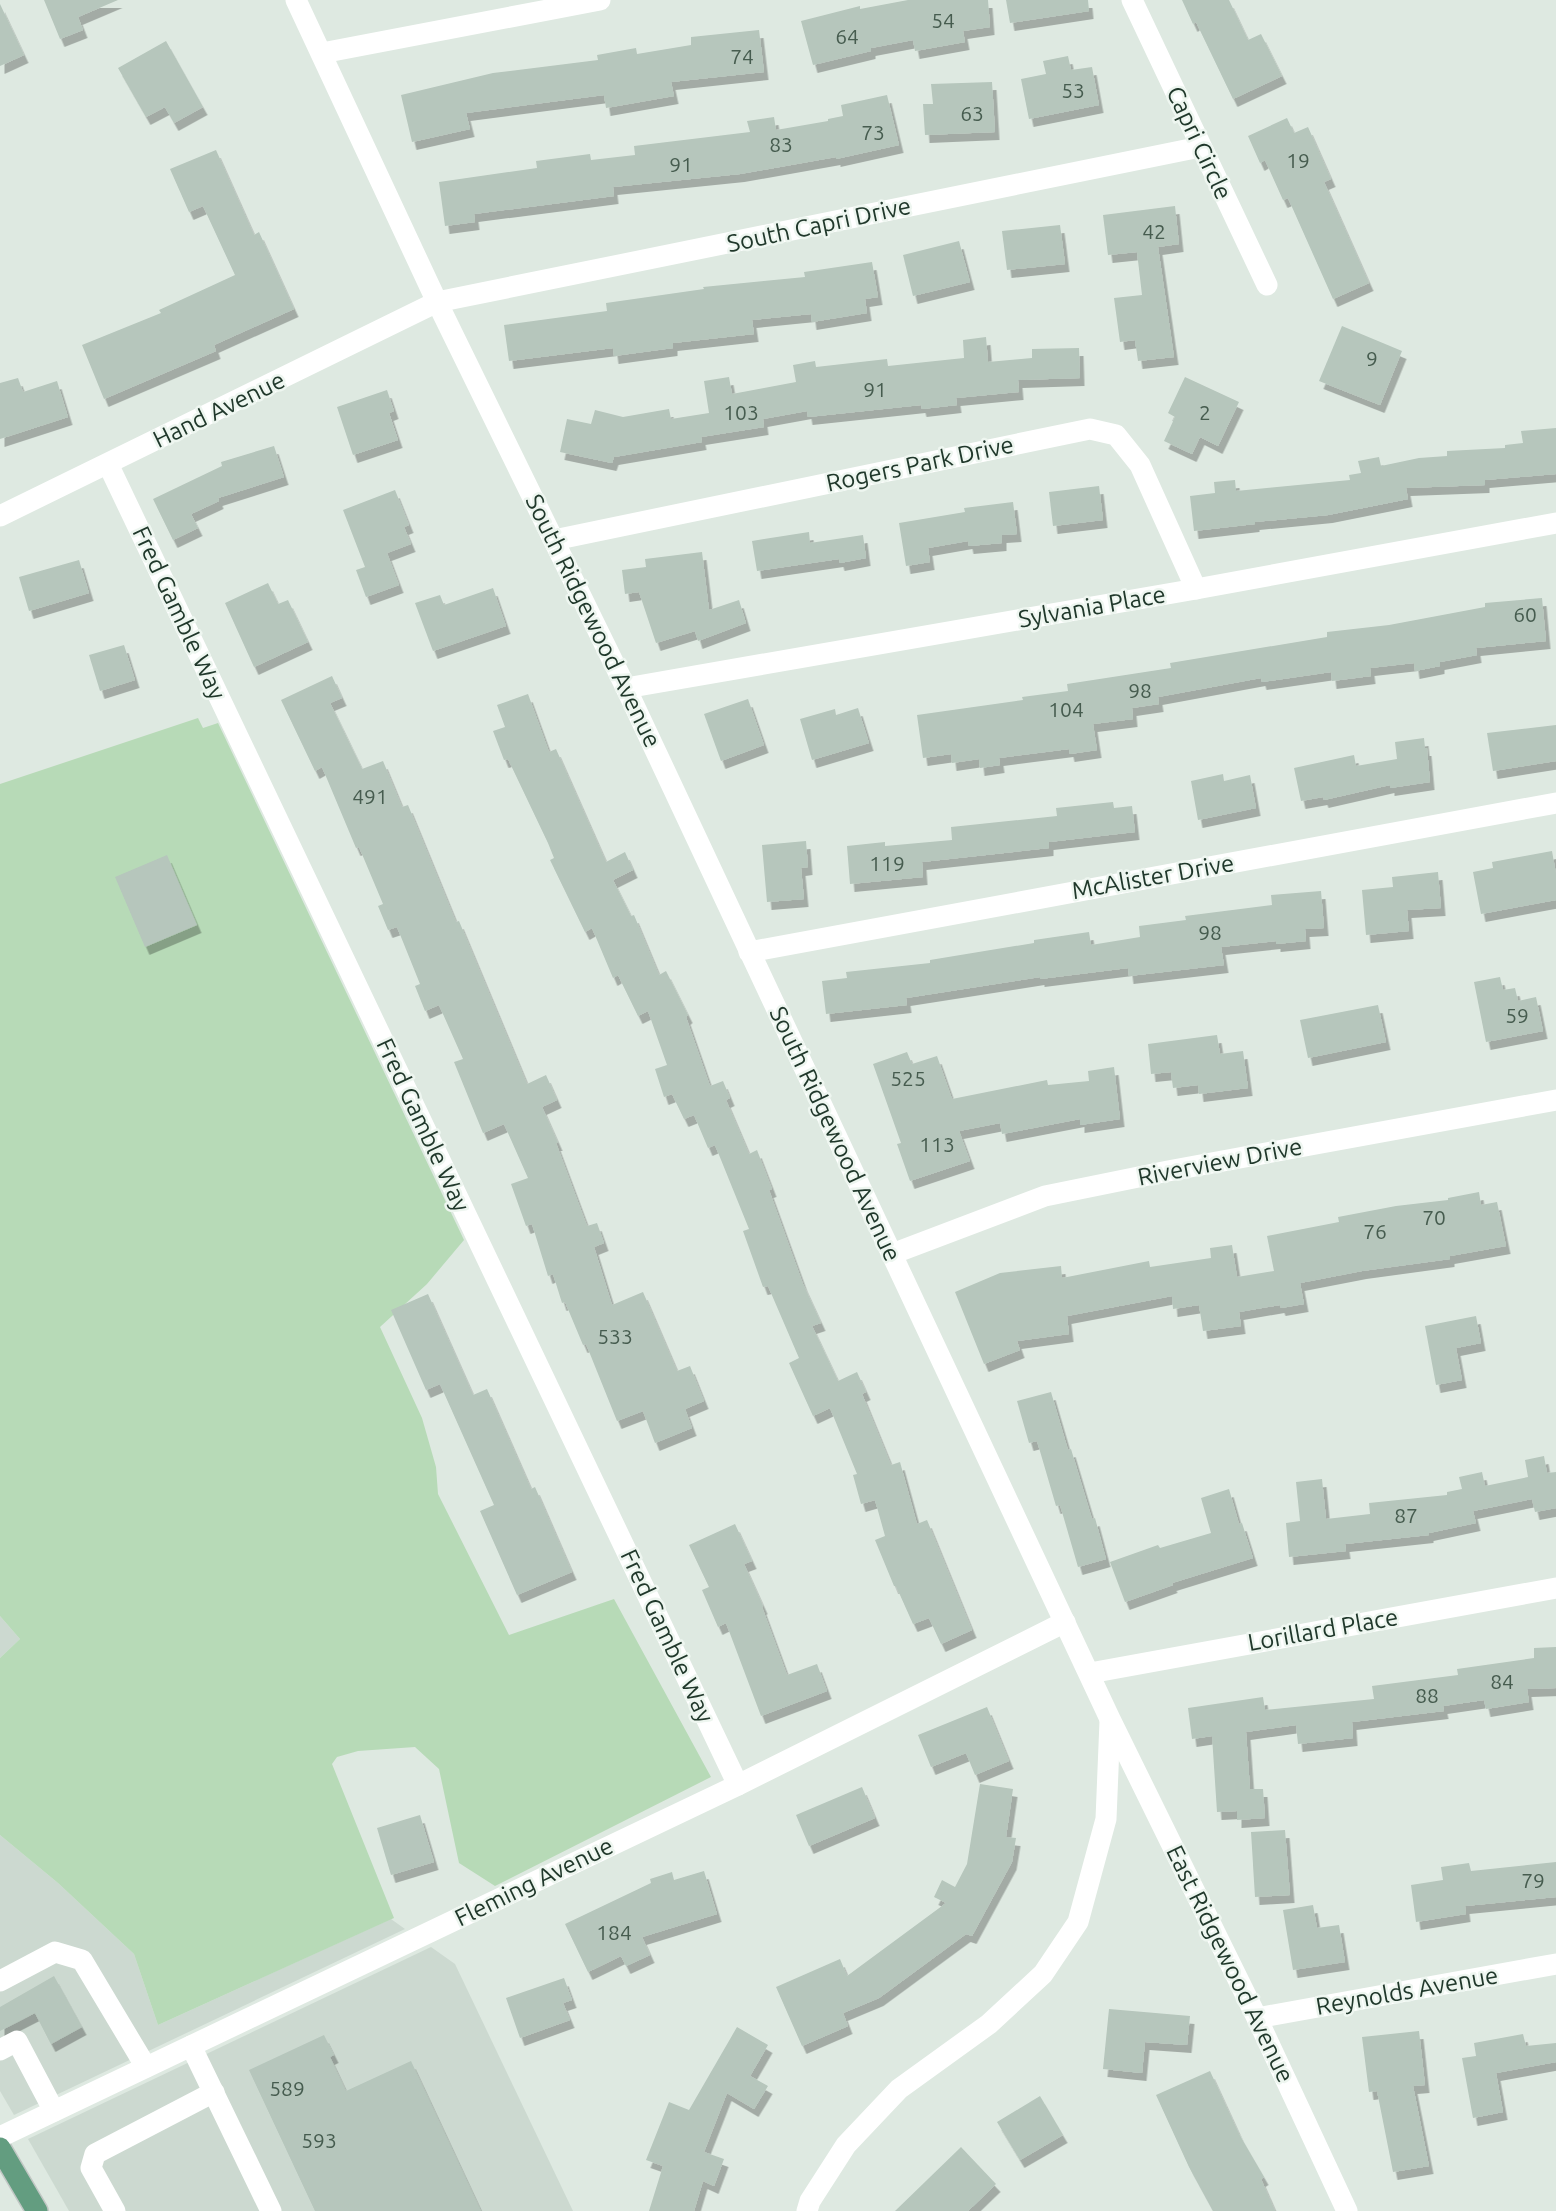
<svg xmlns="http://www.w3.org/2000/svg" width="1556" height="2211" font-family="Ubuntu,sans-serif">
<defs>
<filter id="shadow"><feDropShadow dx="4.5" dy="8" stdDeviation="0" flood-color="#0004"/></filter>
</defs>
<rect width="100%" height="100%" fill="#dee9e1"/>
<g fill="#ccd9d0">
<path d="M 0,1616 L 20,1639 L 0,1658 Z"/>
<path d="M 0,1835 L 58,1883 L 134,1954 L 158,2025 L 391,1919 L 405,1929 L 14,2115 L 0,2091 Z"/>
<path d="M 431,1947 L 455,1964 L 573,2211 L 69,2211 L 28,2139 Z"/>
</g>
<path fill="#b7dab7" d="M 198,718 L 203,728 L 218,723 L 464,1240 L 427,1284 L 380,1327 L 422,1418 L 436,1467 L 438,1494 L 509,1635 L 614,1599 L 711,1777 L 495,1886 L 459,1863 L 439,1769 L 415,1747 L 358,1751 L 337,1757 L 332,1764 L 394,1918 L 158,2025 L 134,1954 L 58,1883 L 0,1835 L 0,1658 L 20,1639 L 0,1616 L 0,784 Z"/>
<g fill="#b6c6bc" filter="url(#shadow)">
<path d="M 44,0 L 118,0 L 78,17 L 83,30 L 60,39 Z"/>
<path d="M 908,0 L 988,0 L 990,27 L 963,31 L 965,42 L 915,51 L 913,40 L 871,48 L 871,51 L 813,65 L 801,21 L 860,6 L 860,9 Z"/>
<path d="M 1006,0 L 1088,0 L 1089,11 L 1010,23 Z"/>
<path d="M 1182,0 L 1229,0 L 1248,40 L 1261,34 L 1282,76 L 1233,99 L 1196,22 L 1193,24 Z"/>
<path d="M 0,4 L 24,55 L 0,66 Z"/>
<path d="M 759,30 L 764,72 L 671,82 L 674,96 L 606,108 L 604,95 L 466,113 L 470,129 L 412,142 L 401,95 L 493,73 L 598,60 L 597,55 L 636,48 L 637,54 L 691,45 L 691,37 Z"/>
<path d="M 166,41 L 203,107 L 174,123 L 165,107 L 146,117 L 118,68 Z"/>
<path d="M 1068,56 L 1071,70 L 1092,67 L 1099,105 L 1029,119 L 1021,79 L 1046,74 L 1043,61 Z"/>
<path d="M 992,82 L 995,132 L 925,135 L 923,104 L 933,104 L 931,84 Z"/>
<path d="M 887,95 L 899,145 L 836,159 L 836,157 L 740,174 L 613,187 L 614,196 L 474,214 L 475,222 L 445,226 L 439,182 L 537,168 L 536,161 L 590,154 L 591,160 L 635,155 L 634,146 L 750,132 L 747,121 L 774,117 L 776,130 L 828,121 L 828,119 L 843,116 L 841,105 Z"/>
<path d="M 1287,118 L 1294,133 L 1308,127 L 1331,179 L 1324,182 L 1369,283 L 1333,299 L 1288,198 L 1283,200 L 1265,160 L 1260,163 L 1248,136 Z"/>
<path d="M 216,150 L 254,235 L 259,232 L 294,309 L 214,345 L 216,351 L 104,399 L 82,345 L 161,313 L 159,310 L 235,275 L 203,206 L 189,212 L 170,169 Z"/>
<path d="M 1175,206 L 1179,244 L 1158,247 L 1174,357 L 1138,361 L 1135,340 L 1120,342 L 1114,298 L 1142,295 L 1137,252 L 1108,255 L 1103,215 Z"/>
<path d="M 1060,225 L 1065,264 L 1007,270 L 1002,231 Z"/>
<path d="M 959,241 L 970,282 L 913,296 L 903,255 Z"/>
<path d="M 872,262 L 878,297 L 865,299 L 867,313 L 812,322 L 811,314 L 752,320 L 754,334 L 673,343 L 673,348 L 614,356 L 613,348 L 509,361 L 504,325 L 607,311 L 606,303 L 704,289 L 703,287 L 805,277 L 804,272 Z"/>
<path d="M 1342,326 L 1402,351 L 1380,405 L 1319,381 Z"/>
<path d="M 986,337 L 988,362 L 1032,358 L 1032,349 L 1079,348 L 1080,378 L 1018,380 L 1019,392 L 956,398 L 957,405 L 922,409 L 921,405 L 808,417 L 807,411 L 763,419 L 764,427 L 701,437 L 702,442 L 614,457 L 612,463 L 560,452 L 567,419 L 591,424 L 595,410 L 623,417 L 669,409 L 671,419 L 709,413 L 704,381 L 729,377 L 732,394 L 796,382 L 793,365 L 815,361 L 816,367 L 887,359 L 888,366 L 964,358 L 963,340 Z"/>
<path d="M 1185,377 L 1239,402 L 1218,446 L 1200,437 L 1192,454 L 1164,441 L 1175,417 L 1168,413 Z"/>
<path d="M 18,378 L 23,392 L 57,381 L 68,417 L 0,439 L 0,383 Z"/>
<path d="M 387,390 L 394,411 L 389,413 L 398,440 L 353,455 L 337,407 Z"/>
<path d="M 1556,428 L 1556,474 L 1485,480 L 1485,485 L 1406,488 L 1408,499 L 1328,515 L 1255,522 L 1255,524 L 1194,531 L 1190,496 L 1215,493 L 1214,482 L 1235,480 L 1236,491 L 1350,480 L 1349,475 L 1361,473 L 1358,461 L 1379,457 L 1381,466 L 1419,458 L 1447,456 L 1447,451 L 1505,448 L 1505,445 L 1523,443 L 1521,431 Z"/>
<path d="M 274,446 L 284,477 L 218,498 L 219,501 L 191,514 L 198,528 L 173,540 L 153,499 L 222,466 L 221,462 Z"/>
<path d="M 1099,486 L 1103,520 L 1053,526 L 1049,492 Z"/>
<path d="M 395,490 L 409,525 L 404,527 L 411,544 L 387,553 L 399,585 L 366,597 L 356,570 L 365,567 L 343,510 Z"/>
<path d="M 1013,502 L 1017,534 L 1002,535 L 1002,543 L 969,546 L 968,541 L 928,548 L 930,562 L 906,566 L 899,523 L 965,512 L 964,508 Z"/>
<path d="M 809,532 L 810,543 L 863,535 L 866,558 L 840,563 L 839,559 L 757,571 L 752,541 Z"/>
<path d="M 702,552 L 709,610 L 739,600 L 746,623 L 698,641 L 695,631 L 656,643 L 639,592 L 625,594 L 622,570 L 646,567 L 645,559 Z"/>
<path d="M 79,560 L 89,593 L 29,611 L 19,577 Z"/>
<path d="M 268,583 L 278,604 L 288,600 L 308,642 L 254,667 L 225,603 Z"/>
<path d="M 493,588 L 506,626 L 433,651 L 415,603 L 440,595 L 444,605 Z"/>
<path d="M 1542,598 L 1546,641 L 1476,648 L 1477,655 L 1440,662 L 1440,666 L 1415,671 L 1414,663 L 1370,668 L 1371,676 L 1332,681 L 1331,672 L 1262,682 L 1261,678 L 1158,697 L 1159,704 L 1132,708 L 1133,719 L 1093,724 L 1097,750 L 1070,754 L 1069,749 L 999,758 L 1000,765 L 980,768 L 979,759 L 952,763 L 951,754 L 923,758 L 917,715 L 1023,700 L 1022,697 L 1068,691 L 1067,684 L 1171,668 L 1170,663 L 1327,637 L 1327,632 L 1389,625 L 1485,607 L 1485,603 Z"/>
<path d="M 124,645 L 135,680 L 100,691 L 89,655 Z"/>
<path d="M 332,676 L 342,698 L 330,703 L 362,769 L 383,761 L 402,807 L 408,805 L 456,922 L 459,921 L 527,1084 L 546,1075 L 557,1100 L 542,1107 L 558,1143 L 556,1143 L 587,1226 L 597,1223 L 604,1243 L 594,1247 L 612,1305 L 643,1292 L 677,1371 L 690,1366 L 704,1401 L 685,1409 L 692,1428 L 655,1443 L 643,1411 L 617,1421 L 586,1344 L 583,1345 L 565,1302 L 562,1303 L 553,1274 L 548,1276 L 532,1224 L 526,1226 L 511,1184 L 528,1178 L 504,1124 L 483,1133 L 454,1062 L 463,1059 L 439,1005 L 425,1011 L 415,986 L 420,984 L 397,927 L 388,930 L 378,906 L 383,904 L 359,847 L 356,848 L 322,767 L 315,771 L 281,700 Z"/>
<path d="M 528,694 L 549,752 L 556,749 L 606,862 L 625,852 L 633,870 L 613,880 L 631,916 L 634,915 L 659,975 L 666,971 L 688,1015 L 686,1017 L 710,1086 L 723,1081 L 730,1098 L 726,1100 L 749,1154 L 757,1150 L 772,1189 L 769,1190 L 803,1284 L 821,1323 L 812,1326 L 838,1381 L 857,1372 L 866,1392 L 862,1394 L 891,1465 L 900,1462 L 917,1524 L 927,1520 L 972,1630 L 941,1644 L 929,1618 L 913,1624 L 896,1586 L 894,1586 L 875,1540 L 885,1536 L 875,1500 L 861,1504 L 853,1475 L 857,1474 L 830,1408 L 813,1416 L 789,1363 L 799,1358 L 768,1286 L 763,1287 L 743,1231 L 749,1229 L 715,1145 L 708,1148 L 694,1115 L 684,1119 L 672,1094 L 664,1097 L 655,1069 L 667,1065 L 648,1011 L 638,1016 L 618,975 L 613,978 L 592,928 L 585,932 L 550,860 L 554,858 L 548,843 L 508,759 L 504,760 L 493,731 L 505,727 L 497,705 Z"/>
<path d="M 748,699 L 764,745 L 721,761 L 704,714 Z"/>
<path d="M 858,708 L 869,743 L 812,760 L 800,719 L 835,709 L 836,715 Z"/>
<path d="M 1556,725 L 1556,761 L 1493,771 L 1487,733 Z"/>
<path d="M 1424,738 L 1425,748 L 1427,748 L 1430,782 L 1390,788 L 1390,785 L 1324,800 L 1323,797 L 1301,801 L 1294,768 L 1354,755 L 1356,766 L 1397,759 L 1395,742 Z"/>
<path d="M 1223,774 L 1224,781 L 1250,775 L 1256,808 L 1198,820 L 1191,781 Z"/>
<path d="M 1113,802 L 1114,808 L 1132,806 L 1135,832 L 1049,842 L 1049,848 L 922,862 L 923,877 L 850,884 L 847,846 L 885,842 L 885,846 L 952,840 L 951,827 L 1057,816 L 1056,808 Z"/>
<path d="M 806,841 L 808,867 L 801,868 L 804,899 L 767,902 L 762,845 Z"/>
<path d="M 1552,851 L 1556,874 L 1556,900 L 1481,914 L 1473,872 L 1493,868 L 1492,862 Z"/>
<path d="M 167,855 L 197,925 L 145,947 L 115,877 Z"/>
<path d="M 1438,872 L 1441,908 L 1407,910 L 1409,931 L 1366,935 L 1362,890 L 1393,887 L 1392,877 Z"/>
<path d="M 1321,891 L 1324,928 L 1305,929 L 1306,941 L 1276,944 L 1276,941 L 1221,947 L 1224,965 L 1129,976 L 1128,968 L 1040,979 L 1040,977 L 906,998 L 907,1005 L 826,1014 L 822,981 L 847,978 L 846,972 L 930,963 L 930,960 L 1034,943 L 1034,940 L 1089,932 L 1091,945 L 1140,937 L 1139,926 L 1186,920 L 1185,916 L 1272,905 L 1271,895 Z"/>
<path d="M 1500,977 L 1503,990 L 1515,988 L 1518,1001 L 1536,997 L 1543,1031 L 1486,1042 L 1474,982 Z"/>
<path d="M 1378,1005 L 1386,1042 L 1308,1058 L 1300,1020 Z"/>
<path d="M 1217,1035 L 1220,1054 L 1243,1051 L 1248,1088 L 1199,1094 L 1198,1085 L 1173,1088 L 1171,1072 L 1151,1074 L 1148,1044 Z"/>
<path d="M 907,1052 L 912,1064 L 937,1056 L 952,1099 L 1047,1080 L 1048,1085 L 1089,1081 L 1088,1071 L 1114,1067 L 1120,1119 L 1080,1125 L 1080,1119 L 1002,1134 L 1000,1123 L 959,1131 L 970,1161 L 910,1181 L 897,1144 L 901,1143 L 873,1064 Z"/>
<path d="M 1479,1192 L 1481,1205 L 1497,1202 L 1506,1246 L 1450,1256 L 1450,1259 L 1362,1271 L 1300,1283 L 1304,1304 L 1281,1308 L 1280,1305 L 1239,1312 L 1241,1326 L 1203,1331 L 1199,1305 L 1173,1309 L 1172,1296 L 1067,1316 L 1069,1334 L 1017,1341 L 1020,1350 L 984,1364 L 955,1292 L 1000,1273 L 1061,1266 L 1062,1278 L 1149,1261 L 1150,1267 L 1211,1258 L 1210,1248 L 1232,1245 L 1237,1277 L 1274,1271 L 1267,1236 L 1339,1222 L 1338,1217 L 1396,1206 L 1448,1200 L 1448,1198 Z"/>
<path d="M 428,1294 L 473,1395 L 487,1389 L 531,1489 L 535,1487 L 572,1572 L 517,1595 L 480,1511 L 494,1505 L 440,1384 L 426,1390 L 391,1310 Z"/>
<path d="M 1476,1316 L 1481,1343 L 1456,1348 L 1462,1380 L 1436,1385 L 1425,1326 Z"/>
<path d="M 1051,1392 L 1068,1450 L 1071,1449 L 1092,1519 L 1095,1518 L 1106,1559 L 1078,1567 L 1060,1505 L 1056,1506 L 1037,1441 L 1029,1443 L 1017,1401 Z"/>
<path d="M 1544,1456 L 1547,1473 L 1556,1472 L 1556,1508 L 1535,1512 L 1532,1499 L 1473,1511 L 1476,1523 L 1429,1533 L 1429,1535 L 1345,1544 L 1346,1551 L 1289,1557 L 1286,1523 L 1300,1521 L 1296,1482 L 1322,1479 L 1326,1519 L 1370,1514 L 1369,1503 L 1447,1495 L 1447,1492 L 1462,1489 L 1459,1477 L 1482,1472 L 1485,1486 L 1528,1477 L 1525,1460 Z"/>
<path d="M 1229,1489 L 1239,1524 L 1242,1523 L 1253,1558 L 1172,1583 L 1173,1585 L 1125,1602 L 1110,1562 L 1158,1545 L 1160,1548 L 1211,1533 L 1201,1498 Z"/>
<path d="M 735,1524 L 752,1561 L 744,1564 L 763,1606 L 762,1607 L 787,1675 L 817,1664 L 827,1691 L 761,1716 L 726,1623 L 718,1627 L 702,1590 L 709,1587 L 689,1545 Z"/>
<path d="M 1556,1647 L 1556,1688 L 1527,1689 L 1529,1702 L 1486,1709 L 1484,1700 L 1443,1706 L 1444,1711 L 1352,1722 L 1353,1738 L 1298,1744 L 1296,1725 L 1246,1732 L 1250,1789 L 1263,1789 L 1265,1818 L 1237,1820 L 1237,1811 L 1217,1812 L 1212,1736 L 1192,1739 L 1188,1708 L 1263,1697 L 1265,1710 L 1374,1699 L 1372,1686 L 1458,1675 L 1457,1669 L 1534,1658 L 1534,1648 Z"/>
<path d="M 987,1707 L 1009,1761 L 975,1775 L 966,1753 L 931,1767 L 918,1735 Z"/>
<path d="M 980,1784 L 1013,1789 L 1006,1837 L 1016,1838 L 1012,1862 L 972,1936 L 966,1934 L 879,1998 L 843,2013 L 848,2026 L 802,2046 L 776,1987 L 840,1959 L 847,1976 L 946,1903 L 934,1897 L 942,1880 L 955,1887 L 967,1864 Z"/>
<path d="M 862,1787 L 875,1818 L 809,1846 L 796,1815 Z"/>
<path d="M 420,1815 L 434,1862 L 391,1875 L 377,1828 Z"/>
<path d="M 1285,1830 L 1290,1895 L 1255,1897 L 1251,1832 Z"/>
<path d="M 1556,1862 L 1556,1897 L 1465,1906 L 1466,1914 L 1416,1922 L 1411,1885 L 1443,1880 L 1441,1867 L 1469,1863 L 1471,1871 Z"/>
<path d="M 704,1871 L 717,1914 L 642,1937 L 650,1955 L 626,1966 L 621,1956 L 588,1972 L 565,1924 L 651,1883 L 650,1879 L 672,1872 L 674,1880 Z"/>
<path d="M 1313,1905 L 1317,1928 L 1339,1925 L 1345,1962 L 1293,1970 L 1283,1910 Z"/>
<path d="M 54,1976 L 82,2027 L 51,2044 L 35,2013 L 0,2031 L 0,2007 Z"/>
<path d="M 564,1978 L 572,2000 L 563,2003 L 570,2020 L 520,2038 L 506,1998 Z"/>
<path d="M 1109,2009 L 1190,2016 L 1187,2045 L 1145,2042 L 1142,2073 L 1103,2069 Z"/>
<path d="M 737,2027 L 768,2045 L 750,2076 L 768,2086 L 754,2109 L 727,2093 L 704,2152 L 724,2159 L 714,2186 L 703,2181 L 694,2211 L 649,2211 L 663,2166 L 646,2160 L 669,2102 L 689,2110 Z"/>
<path d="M 1419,2031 L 1425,2085 L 1413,2086 L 1429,2166 L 1393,2172 L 1377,2091 L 1369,2092 L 1362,2037 Z"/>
<path d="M 1523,2034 L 1526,2046 L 1556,2043 L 1556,2062 L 1496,2073 L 1503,2112 L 1473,2118 L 1462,2058 L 1476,2056 L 1474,2043 Z"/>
<path d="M 324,2035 L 334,2055 L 330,2057 L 346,2091 L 411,2061 L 481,2211 L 315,2211 L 249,2070 Z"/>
<path d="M 1210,2071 L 1239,2134 L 1264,2177 L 1261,2179 L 1275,2211 L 1213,2211 L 1189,2167 L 1156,2095 Z"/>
<path d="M 1040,2096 L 1063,2135 L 1020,2160 L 997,2122 Z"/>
<path d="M 961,2147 L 996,2184 L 968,2211 L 895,2211 Z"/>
</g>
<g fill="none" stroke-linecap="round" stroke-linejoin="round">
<defs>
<path id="major" d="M 0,2148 L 37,2211"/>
</defs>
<use href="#major" stroke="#c1c7c4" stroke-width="24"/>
<g stroke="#fff" stroke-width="21">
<path d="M 296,0 L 437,302 L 626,688 L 1110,1719 L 1257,2018 L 1347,2211"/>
<path d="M 1132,0 L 1267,285"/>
<path d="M 322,53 L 600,0"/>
<path d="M 108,464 L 738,1785"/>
<path d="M 0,516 L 437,302 L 1200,147"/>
<path d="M 554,540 L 1090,429 L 1116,435 L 1140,465 L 1196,589"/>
<path d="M 626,688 L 1196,589 L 1556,523"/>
<path d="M 749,952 L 1556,803"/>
<path d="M 892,1254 L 1045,1196 L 1168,1171 L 1556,1100"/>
<path d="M 1090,1673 L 1556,1588"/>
<path d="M 0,1981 L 55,1952 L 82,1960 L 146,2067"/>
<path d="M 1257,2018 L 1556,1964"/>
<path d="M 191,2046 L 271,2211"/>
<path d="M 0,2050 L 17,2041 L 54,2111"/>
<path d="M 0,2137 L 738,1785 L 1065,1622"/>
<path d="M 115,2211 L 91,2168 L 95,2154 L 214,2092"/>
<path d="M 807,2211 L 810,2201 L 846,2145 L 899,2089 L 989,2024 L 1043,1974 L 1078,1922 L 1106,1819 L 1110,1721"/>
</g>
<use href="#major" stroke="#639d80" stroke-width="21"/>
</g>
<g text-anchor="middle" stroke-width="5" stroke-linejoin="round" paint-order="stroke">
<g font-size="21" fill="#465c4f">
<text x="943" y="28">54</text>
<text x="847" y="44">64</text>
<text x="742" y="64">74</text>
<text x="1073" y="98">53</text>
<text x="972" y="121">63</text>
<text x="873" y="140">73</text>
<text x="781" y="152">83</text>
<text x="1298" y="168">19</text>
<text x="681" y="172">91</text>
<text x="1154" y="239">42</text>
<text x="1372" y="366">9</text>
<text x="875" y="397">91</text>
<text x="741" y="420">103</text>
<text x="1205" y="420">2</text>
<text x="1525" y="622">60</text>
<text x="1140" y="698">98</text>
<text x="1066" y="717">104</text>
<text x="370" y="804">491</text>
<text x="887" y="871">119</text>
<text x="1210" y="940">98</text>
<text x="1517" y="1023">59</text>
<text x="908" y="1086">525</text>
<text x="937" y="1152">113</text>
<text x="1434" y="1225">70</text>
<text x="1375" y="1239">76</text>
<text x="615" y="1344">533</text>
<text x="1406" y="1523">87</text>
<text x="1502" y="1689">84</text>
<text x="1427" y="1703">88</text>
<text x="1533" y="1888">79</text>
<text x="614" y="1940">184</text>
<text x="287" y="2096">589</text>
<text x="319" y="2148">593</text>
</g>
<g font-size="24" fill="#20382b" stroke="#eef6f0">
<text transform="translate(1199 143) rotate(65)" y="8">Capri Circle</text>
<text transform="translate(819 225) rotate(-12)" y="8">South Capri Drive</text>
<text transform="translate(219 410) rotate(-26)" y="8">Hand Avenue</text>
<text transform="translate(920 464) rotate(-12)" y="8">Rogers Park Drive</text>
<text transform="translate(1092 607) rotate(-10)" y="8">Sylvania Place</text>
<text transform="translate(179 613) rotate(65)" y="8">Fred Gamble Way</text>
<text transform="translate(593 621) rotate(64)" y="8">South Ridgewood Avenue</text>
<text transform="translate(1153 877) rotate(-10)" y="8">McAlister Drive</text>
<text transform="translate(423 1125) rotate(65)" y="8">Fred Gamble Way</text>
<text transform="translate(835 1134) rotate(65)" y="8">South Ridgewood Avenue</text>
<text transform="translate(1220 1162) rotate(-11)" y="8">Riverview Drive</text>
<text transform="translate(1323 1630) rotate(-10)" y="8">Lorillard Place</text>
<text transform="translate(667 1636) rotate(65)" y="8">Fred Gamble Way</text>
<text transform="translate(534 1882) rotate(-26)" y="8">Fleming Avenue</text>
<text transform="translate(1230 1964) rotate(64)" y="8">East Ridgewood Avenue</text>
<text transform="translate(1407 1991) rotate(-10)" y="8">Reynolds Avenue</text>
</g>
</g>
</svg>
